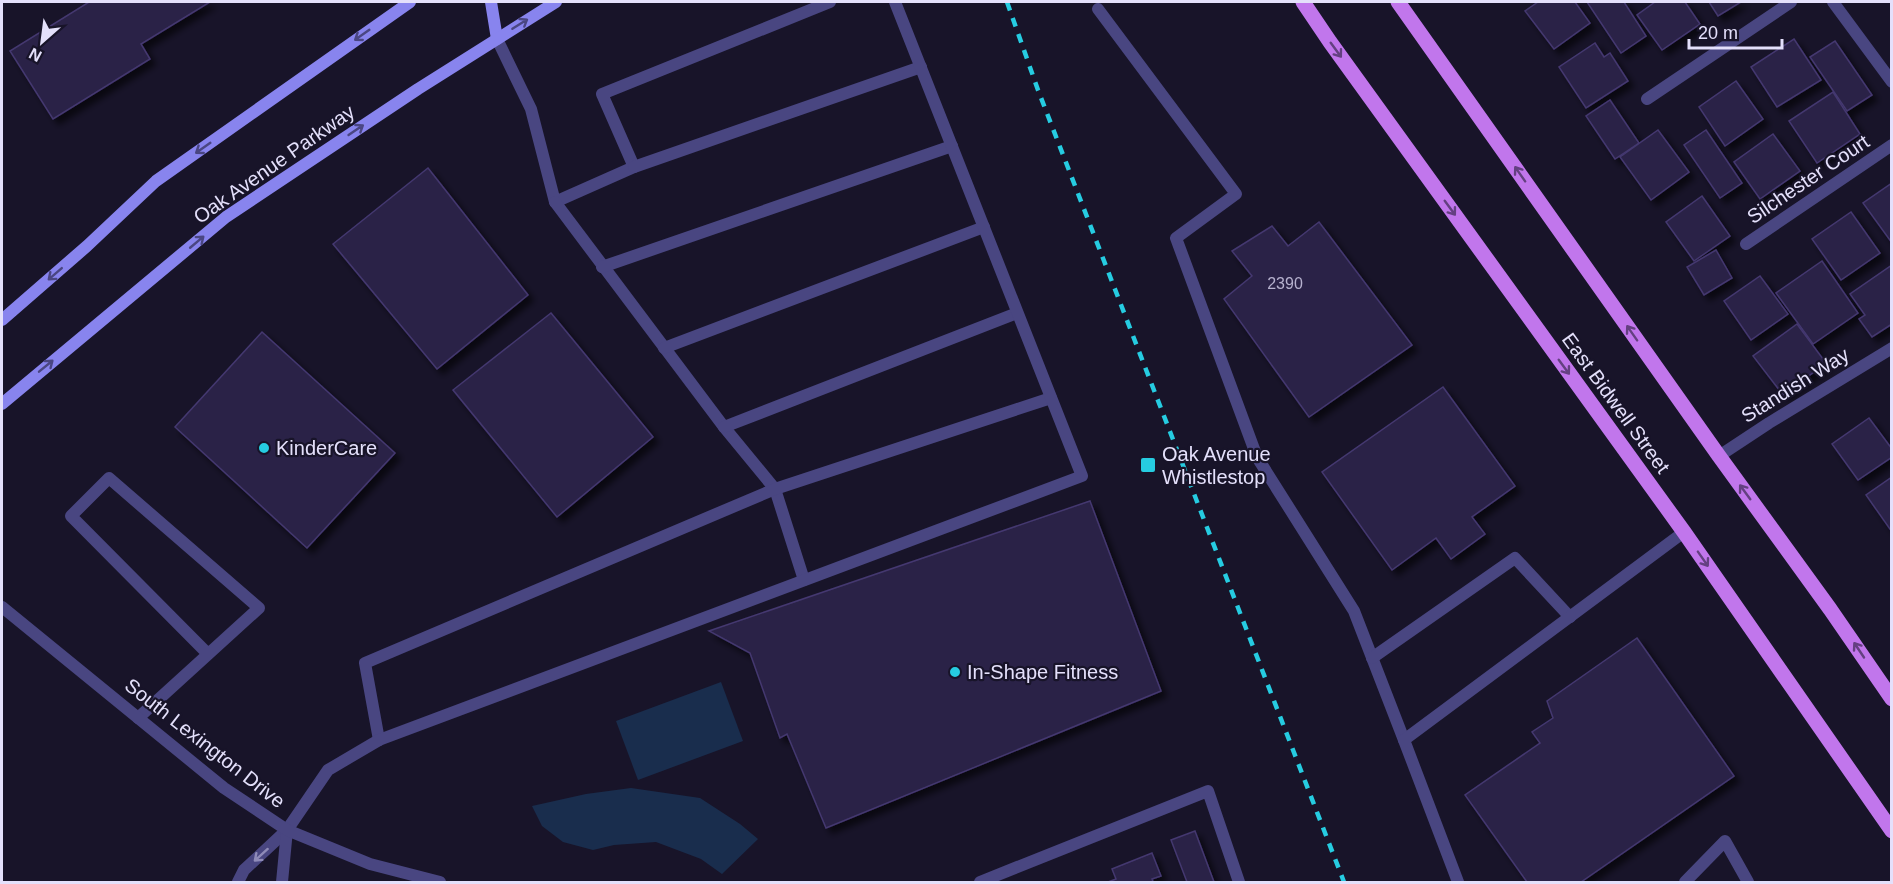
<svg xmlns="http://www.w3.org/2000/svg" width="1893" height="884" font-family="Helvetica,sans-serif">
<defs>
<filter id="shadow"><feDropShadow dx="5.5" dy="5.5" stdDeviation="3" flood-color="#0009"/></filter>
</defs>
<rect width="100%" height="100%" fill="#181429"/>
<g fill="#192d4d">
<path d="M 721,682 L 743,741 L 638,780 L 616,721 Z"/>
<path d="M 631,788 L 700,798 L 740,824 L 758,839 L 722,874 L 701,859 L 656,842 L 614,845 L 593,850 L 563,842 L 542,826 L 532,806 L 586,794 Z"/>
</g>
<g fill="#2b2347" stroke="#443870" stroke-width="1.5" filter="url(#shadow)">
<path d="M 89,2 L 210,2 L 141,44 L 150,59 L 53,119 L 10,51 Z"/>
<path d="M 1538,2 L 1575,2 L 1590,23 L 1554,49 L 1525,11 Z"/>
<path d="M 1587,2 L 1624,2 L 1646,36 L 1621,53 Z"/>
<path d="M 1655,2 L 1685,2 L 1700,24 L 1662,50 L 1637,15 Z"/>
<path d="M 1709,2 L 1741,2 L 1718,16 Z"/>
<path d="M 1794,39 L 1821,80 L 1777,107 L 1751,67 Z"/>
<path d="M 1835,41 L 1872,95 L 1847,111 L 1810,57 Z"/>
<path d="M 1595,43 L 1604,57 L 1610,53 L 1628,81 L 1586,108 L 1559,67 Z"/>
<path d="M 1736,81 L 1763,119 L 1725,146 L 1699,107 Z"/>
<path d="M 1833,92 L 1860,134 L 1817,163 L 1789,121 Z"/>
<path d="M 1610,100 L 1639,143 L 1615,159 L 1586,116 Z"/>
<path d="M 1658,130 L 1689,172 L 1651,200 L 1620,157 Z"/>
<path d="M 1706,130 L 1742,183 L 1720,198 L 1684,145 Z"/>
<path d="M 1773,134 L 1800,171 L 1760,199 L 1734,162 Z"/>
<path d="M 428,168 L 528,295 L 437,369 L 333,244 Z"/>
<path d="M 1892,183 L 1892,243 L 1863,203 Z"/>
<path d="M 1702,196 L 1730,236 L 1694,261 L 1666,222 Z"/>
<path d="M 1851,212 L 1880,253 L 1841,280 L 1812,239 Z"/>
<path d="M 1319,222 L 1412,345 L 1309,417 L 1224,299 L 1252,276 L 1232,251 L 1272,226 L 1288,246 Z"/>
<path d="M 1716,250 L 1732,278 L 1704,295 L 1687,267 Z"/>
<path d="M 1822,261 L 1858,313 L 1813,344 L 1776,293 Z"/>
<path d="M 1892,265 L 1892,324 L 1872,337 L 1859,319 L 1865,315 L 1850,294 Z"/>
<path d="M 1760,276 L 1788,314 L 1751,340 L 1724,301 Z"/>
<path d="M 551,313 L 653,437 L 557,517 L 453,390 Z"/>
<path d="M 1797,324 L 1826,363 L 1783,395 L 1753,356 Z"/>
<path d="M 262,332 L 395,453 L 307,548 L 175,427 Z"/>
<path d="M 1443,387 L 1515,486 L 1472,517 L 1485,534 L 1451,559 L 1436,538 L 1392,570 L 1322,472 Z"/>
<path d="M 1869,418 L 1892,449 L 1892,457 L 1858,480 L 1832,444 Z"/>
<path d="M 1892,477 L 1892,532 L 1866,495 Z"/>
<path d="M 1090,501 L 1161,691 L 826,828 L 787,734 L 780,738 L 750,653 L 709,631 Z"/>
<path d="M 1637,638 L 1734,776 L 1581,882 L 1527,882 L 1465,795 L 1540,743 L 1532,732 L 1553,718 L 1547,701 Z"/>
<path d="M 1195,831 L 1214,882 L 1187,882 L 1171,840 Z"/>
<path d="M 1152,853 L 1161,876 L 1152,879 L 1153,882 L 1108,882 L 1116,879 L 1112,869 Z"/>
</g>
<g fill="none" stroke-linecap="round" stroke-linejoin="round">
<g stroke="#494681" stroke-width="12">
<path d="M 1098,9 L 1236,194 L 1176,238 L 1257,457 L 1354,611 L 1404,740"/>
<path d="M 497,39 L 531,109 L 555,202 L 634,167 L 602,94 L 830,2"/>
<path d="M 634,167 L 921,67"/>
<path d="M 555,202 L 724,427 L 775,489 L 804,580"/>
<path d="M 602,267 L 952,146"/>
<path d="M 664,348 L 984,227"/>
<path d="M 724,427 L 1017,313"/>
<path d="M 1372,658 L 1515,558 L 1570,617"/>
<path d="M 138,718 L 259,608 L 109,478 L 71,516 L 208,654"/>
<path d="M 379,740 L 365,663 L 775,489 L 1051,398"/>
<path d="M 238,882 L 244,870 L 287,830 L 328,770 L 379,740 L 1082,476 L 895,2"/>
<path d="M 282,882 L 287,830"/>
<path d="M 980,882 L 1208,791 L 1239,882"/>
<path d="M 1458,882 L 1404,740 L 1684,532"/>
<path d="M 1685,882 L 1725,841 L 1748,882"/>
</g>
<g stroke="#494681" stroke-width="12">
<path d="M 1833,2 L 1892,82"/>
<path d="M 1647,99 L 1791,2"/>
<path d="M 1746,244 L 1892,145"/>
<path d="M 1719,456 L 1769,423 L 1892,348"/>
<path d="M 2,607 L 224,788 L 287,830 L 370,864 L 440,882"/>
</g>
<g stroke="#8884ee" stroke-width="12">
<path d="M 491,2 L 497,39"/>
<path d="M 2,320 L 87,246 L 156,181 L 410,2"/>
<path d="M 2,404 L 226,217 L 418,89 L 556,2"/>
</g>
<g stroke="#c176ec" stroke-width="15">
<path d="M 1303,2 L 1330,42 L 1684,532 L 1892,831"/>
<path d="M 1398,2 L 1719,456 L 1830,609 L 1892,699"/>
</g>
<path stroke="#26cce1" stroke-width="4.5" stroke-dasharray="9 8" stroke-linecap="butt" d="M 1007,2 L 1038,90 L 1344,882"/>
</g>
<defs><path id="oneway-shaft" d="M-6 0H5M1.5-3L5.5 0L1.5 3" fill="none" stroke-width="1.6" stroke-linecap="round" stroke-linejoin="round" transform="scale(1.5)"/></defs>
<g stroke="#4a4682">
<use href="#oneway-shaft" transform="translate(520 24) rotate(-32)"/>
<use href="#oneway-shaft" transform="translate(362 35) rotate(145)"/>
<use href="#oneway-shaft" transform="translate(356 130) rotate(-34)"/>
<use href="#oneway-shaft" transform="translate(203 148) rotate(145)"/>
<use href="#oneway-shaft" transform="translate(197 242) rotate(-40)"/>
<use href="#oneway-shaft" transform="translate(55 274) rotate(139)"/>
<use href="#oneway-shaft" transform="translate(46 366) rotate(-39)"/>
</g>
<g stroke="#644081">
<use href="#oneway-shaft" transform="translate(1336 50) rotate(54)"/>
<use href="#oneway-shaft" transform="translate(1520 174) rotate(-125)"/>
<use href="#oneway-shaft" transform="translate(1450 208) rotate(54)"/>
<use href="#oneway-shaft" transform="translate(1632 333) rotate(-125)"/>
<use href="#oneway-shaft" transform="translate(1564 367) rotate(54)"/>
<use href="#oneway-shaft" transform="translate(1745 492) rotate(-126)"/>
<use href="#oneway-shaft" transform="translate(1703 559) rotate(55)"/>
<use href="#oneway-shaft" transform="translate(1859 650) rotate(-124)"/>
</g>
<use stroke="#8f8bb8" href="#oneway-shaft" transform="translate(261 855) rotate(138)"/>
<g fill="#26cce1" stroke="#181429" stroke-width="2">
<circle cx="264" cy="448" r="6"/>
<rect x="1140" y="457" width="16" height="16" rx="3"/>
<circle cx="955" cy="672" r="6"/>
</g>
<g text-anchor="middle" stroke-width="4.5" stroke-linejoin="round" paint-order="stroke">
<g font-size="16" fill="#b6b1ce">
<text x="1285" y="289">2390</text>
</g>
<g font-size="20" fill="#e4e0fb" stroke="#181429">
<text transform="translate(274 164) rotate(-35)" y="7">Oak Avenue Parkway</text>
<text transform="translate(1808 179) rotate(-34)" y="7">Silchester Court</text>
<text transform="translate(1795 385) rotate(-32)" y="7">Standish Way</text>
<text transform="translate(1616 403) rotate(54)" y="7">East Bidwell Street</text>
<text transform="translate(205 743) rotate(38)" y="7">South Lexington Drive</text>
</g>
<g font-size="20" fill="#e4e0fb" stroke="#181429" text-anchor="start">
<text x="276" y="455">KinderCare</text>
<text x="1162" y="461">Oak Avenue<tspan x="1162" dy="23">Whistlestop</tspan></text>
<text x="967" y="679">In-Shape Fitness</text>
</g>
</g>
<rect width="1893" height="884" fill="none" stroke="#e4e0fb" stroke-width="6"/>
<g transform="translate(42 42) rotate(208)" stroke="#181429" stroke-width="4.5" paint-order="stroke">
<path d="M0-4.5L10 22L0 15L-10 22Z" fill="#e4e0fb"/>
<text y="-9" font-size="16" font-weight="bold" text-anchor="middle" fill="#e4e0fb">N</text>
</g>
<path d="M1689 39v9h93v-9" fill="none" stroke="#e4e0fb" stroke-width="3"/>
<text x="1698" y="39" font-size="18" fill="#e4e0fb" stroke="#181429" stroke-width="4.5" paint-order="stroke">20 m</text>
</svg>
